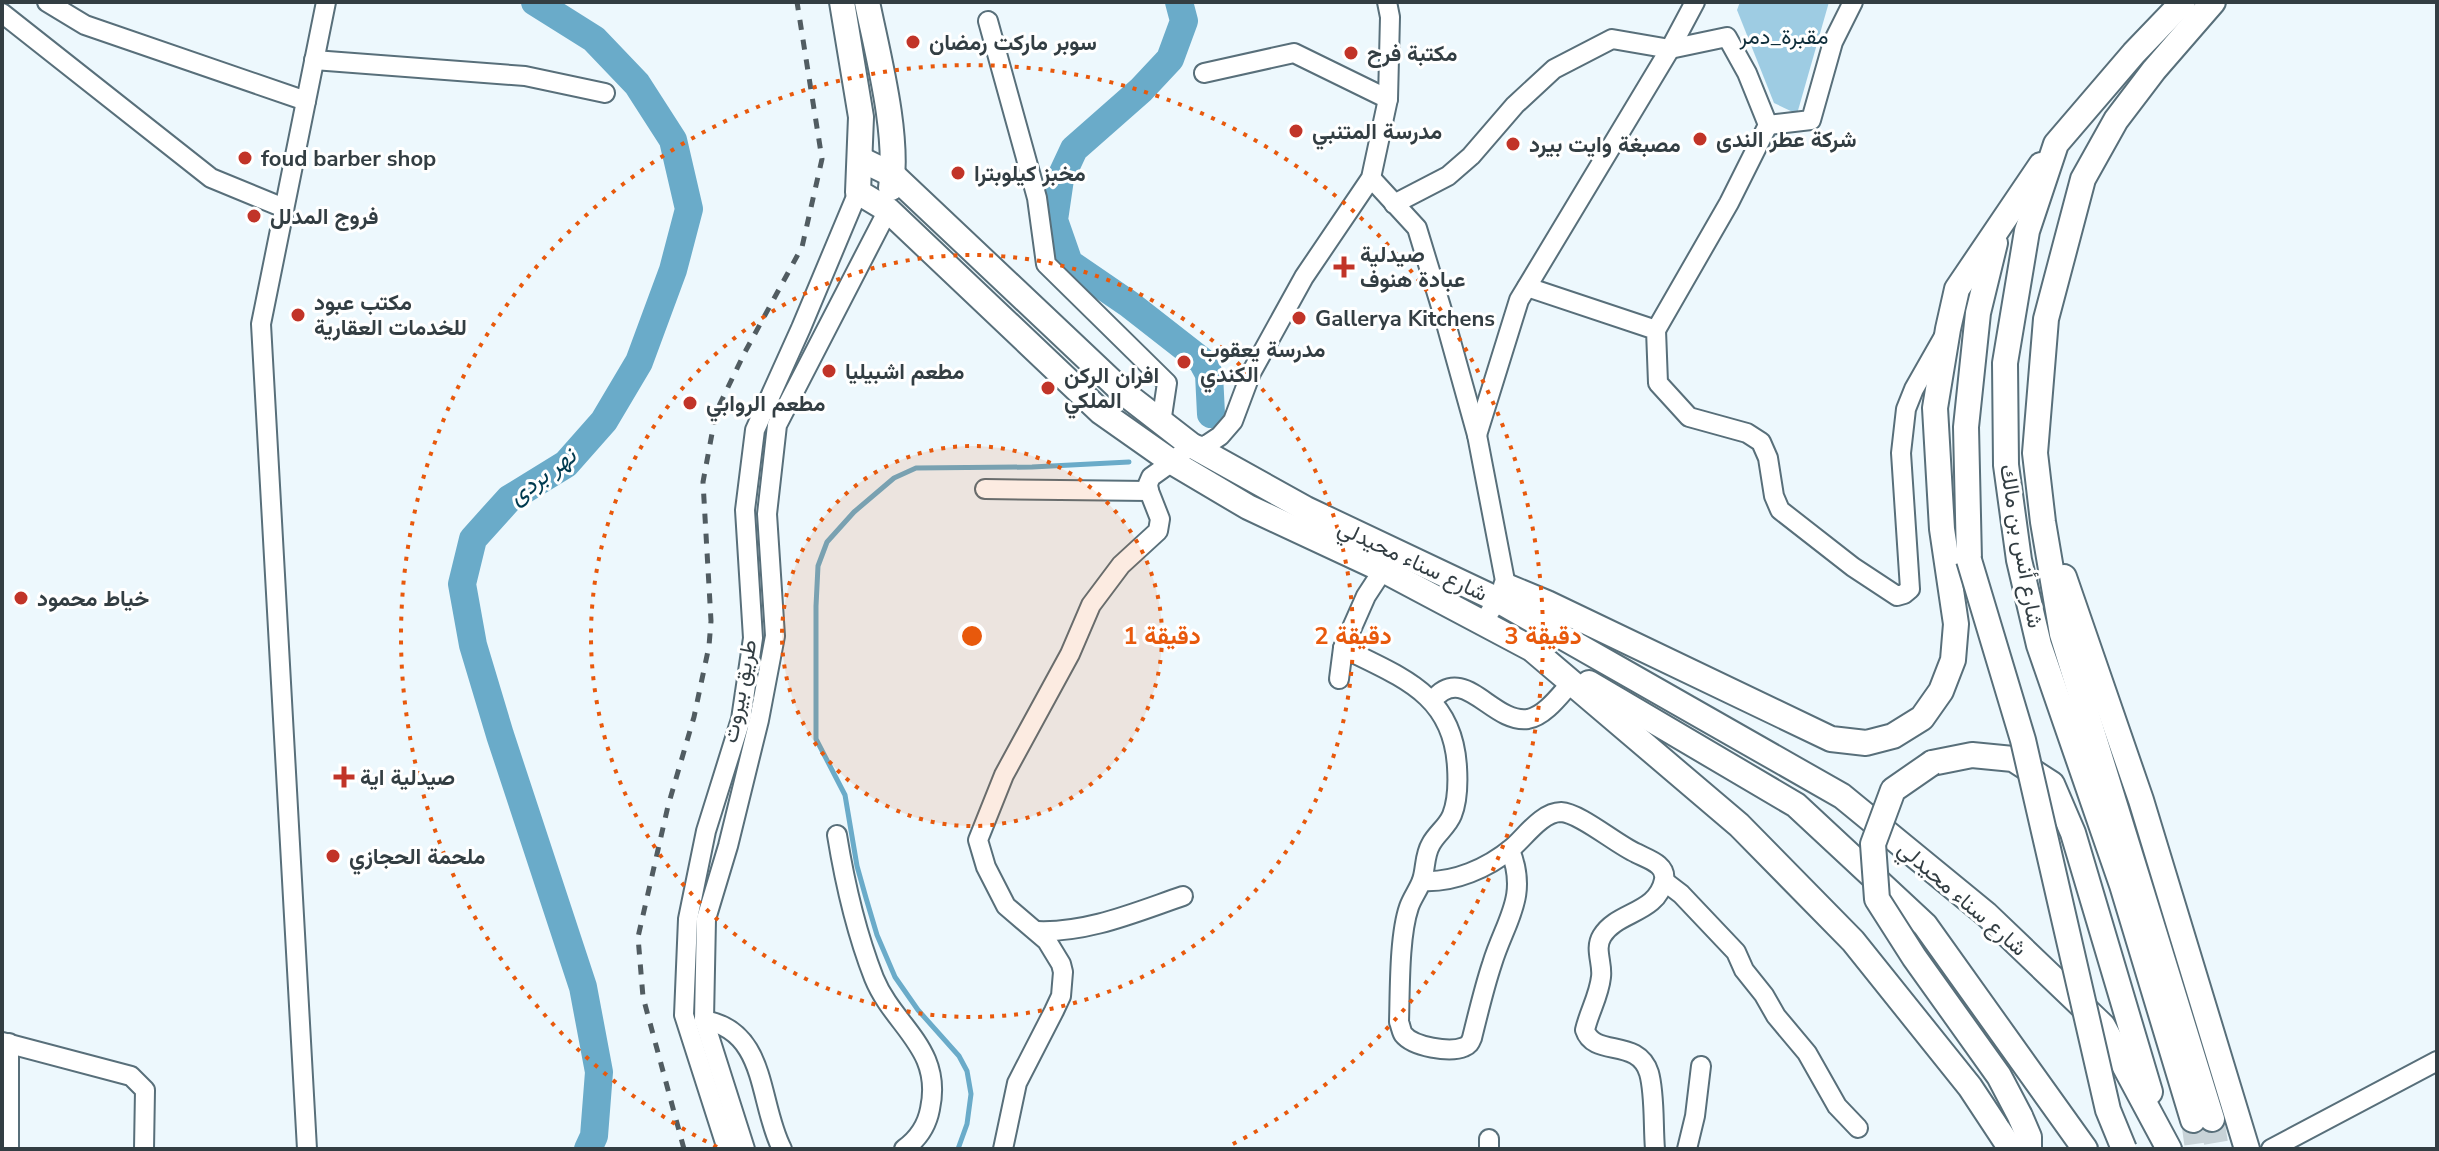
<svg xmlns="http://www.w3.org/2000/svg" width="2439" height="1151" font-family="'Nunito Sans',Vazirmatn,sans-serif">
<rect width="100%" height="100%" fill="#edf8fd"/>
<path fill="#9ecce3" d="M 1740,2 L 1829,2 L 1797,114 L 1774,103 L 1737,10 Z"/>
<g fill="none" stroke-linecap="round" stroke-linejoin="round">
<path stroke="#6aabc9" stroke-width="5" d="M 958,1149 L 967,1124 L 971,1094 L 967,1071 L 959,1056 L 918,1010 L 895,977 L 877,935 L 866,898 L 857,866 L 845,795 L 816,739 L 816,606 L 818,566 L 827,542 L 854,512 L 894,478 L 916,468 L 1032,467 L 1129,462"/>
<g stroke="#6aabc9" stroke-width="28">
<path d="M 535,2 L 594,39 L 637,84 L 673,140 L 689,209 L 673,270 L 639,362 L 604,421 L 566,464 L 509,499 L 473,539 L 462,584 L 473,645 L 500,735 L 583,987 L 599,1072 L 594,1136 L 588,1149"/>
<path d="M 1179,2 L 1184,21 L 1170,59 L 1141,90 L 1074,149 L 1060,179 L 1054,220 L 1069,263 L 1129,304 L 1202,361 L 1209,374 L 1211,414"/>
</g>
<g stroke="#c8d3d8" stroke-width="24" stroke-dasharray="24 12" stroke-linecap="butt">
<path d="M 2212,1119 L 2217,1149"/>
<path d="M 2193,1120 L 2197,1149"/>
</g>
<defs>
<g id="minor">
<path d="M 47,2 L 85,25 L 306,101"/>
<path d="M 2,13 L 211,178 L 284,208"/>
<path d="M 988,21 L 1037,198 L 1046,264 L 1167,383 L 1161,423"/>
<path d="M 314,60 L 525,76 L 605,93"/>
<path d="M 1204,73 L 1294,53 L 1388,99"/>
<path d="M 1371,178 L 1417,228 L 1445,320 L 1477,435 L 1506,586 L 1483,623"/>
<path d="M 1394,204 L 1448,176 L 1471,156 L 1515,105 L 1554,69 L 1612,39 L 1670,49 L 1727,37 L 1747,73 L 1768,125 L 1811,120 L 1833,42 L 1853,2"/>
<path d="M 1527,287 L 1656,330 L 1658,383 L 1689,417 L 1747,433 L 1761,442 L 1768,458 L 1774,496 L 1780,510 L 1853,567 L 1897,596 L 1904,594 L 1910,589 L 1901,453 L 1906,409 L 1914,389 L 1943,338"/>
<path d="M 1656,330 L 1729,203 L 1768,125"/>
<path d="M 1477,435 L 1519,300 L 1670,49 L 1695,2"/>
<path d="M 985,489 L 1149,491"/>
<path d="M 1343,648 C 1400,677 1453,693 1457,767 C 1458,783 1458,800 1452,815 C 1447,827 1437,833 1431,844 C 1424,856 1426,868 1422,880 C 1419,889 1412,898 1409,907 C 1399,936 1400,991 1399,1022 C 1400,1024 1402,1033 1403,1034 C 1413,1047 1450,1053 1464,1047 C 1469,1045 1470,1043 1472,1038 C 1478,1014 1484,988 1492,964 C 1505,921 1529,897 1510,850"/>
<path d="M 1339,679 L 1343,648 L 1366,596 L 1383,570"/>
<path d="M 1433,700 C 1464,662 1492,724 1528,719 C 1545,716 1560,695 1571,683"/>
<path d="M 837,835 C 845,884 856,932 874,978 C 894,1027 943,1048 930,1109 C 927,1125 918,1139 904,1149"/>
<path d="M 1422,881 C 1454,883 1488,868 1512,848 C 1525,837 1542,812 1561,812 C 1580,813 1616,844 1636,853 C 1647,859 1667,864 1664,880 C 1657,914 1617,911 1602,936 C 1594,949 1603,963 1601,977 C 1599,996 1589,1012 1585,1030 C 1594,1058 1638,1037 1649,1073 C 1655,1094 1653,1126 1655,1149"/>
<path d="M 1664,881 L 1681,894 L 1736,952 L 1744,970 L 1764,995 L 1776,1016 L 1807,1053 L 1837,1106 L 1858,1128"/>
<path d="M 1037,931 C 1088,933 1136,912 1183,896"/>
<path d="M 704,1020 C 768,1031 758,1103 782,1149"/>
<path d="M 2,1042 L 131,1076 L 145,1090 L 144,1149"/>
<path d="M 9,1043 L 9,1149"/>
<path d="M 1489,1139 L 1489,1149"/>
<path d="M 307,1149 L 261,324 L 326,2"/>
<path d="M 727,1149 L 684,1015 L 688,919 L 706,831 L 741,719 L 753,638 L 745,510 L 755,430 L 801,328 L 858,192"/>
<path d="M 745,1149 L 704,1020 L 706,919 L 728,846 L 759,720 L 775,636 L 767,514 L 777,425 L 888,210"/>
<path d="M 1003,1149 L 1017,1083 L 1054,1011 L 1061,996 L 1063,972 L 1061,964 L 1047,941 L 1006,906 L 986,867 L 978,840 L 1004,775 L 1070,654 L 1091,605 L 1121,565 L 1158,531 L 1160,519 L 1149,491 L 1148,484 L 1151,477 L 1172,462 L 1191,445 L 1205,446 L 1220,436 L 1233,421 L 1251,373 L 1304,277 L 1371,178 L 1388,99 L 1390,17 L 1387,2"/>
<path d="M 1687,1149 L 1695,1116 L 1701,1066"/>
<path d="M 2271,1149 L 2437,1061"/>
</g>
<g id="major">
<path d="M 842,2 L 861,117 L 858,192 L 888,210 L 1101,412 L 1172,462 L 1248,507 L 1383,570 L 1532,649 L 1739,825 L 1853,941 L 1970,1087 L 2011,1149"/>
<path d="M 867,2 C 878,56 899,134 891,188"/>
<path d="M 2183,2 L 2134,53 L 2056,144 L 2027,231 L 2005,363 L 2006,465 L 2019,560 L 2039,645 L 2122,885 L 2193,1120"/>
<path d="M 860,159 L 893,175 L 1124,393 L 1191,445 L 1306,509 L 1496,599 L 1842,796 L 1986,914 L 2103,1026 L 2169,1149"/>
<path d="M 1969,560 L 1966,427 L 1978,313 L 1995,243"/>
<path d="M 2064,577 L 2141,800 L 2247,1149"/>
<path d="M 1506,586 L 1547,603 L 1831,739 L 1866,743 L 1893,736 L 1922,718 L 1941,691 L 1953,660 L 1956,624 L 1942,529 L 1935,408 L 1948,329 L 1957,289 L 2041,165"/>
<path d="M 1589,683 L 1796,805 L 1925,925 L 2085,1149"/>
<path d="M 1932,763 L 1972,755 L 2013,759 L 2052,784 L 2073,833 L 2150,1092"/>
<path d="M 2020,1116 L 2029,1137 L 2029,1149"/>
<path d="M 2212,1119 L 2062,634 L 2043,522 L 2035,453 L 2046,319 L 2083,179 L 2116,120 L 2154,70 L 2213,2"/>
</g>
</defs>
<use href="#minor" stroke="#586f7a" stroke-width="22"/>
<use href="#major" stroke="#586f7a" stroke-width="28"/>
<use href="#minor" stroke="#fff" stroke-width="18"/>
<use href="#major" stroke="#fff" stroke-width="24"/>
<path stroke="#515c61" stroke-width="5" stroke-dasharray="10 10" stroke-linecap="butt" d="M 684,1149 L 643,997 L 638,937 L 668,806 L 694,717 L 709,646 L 711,621 L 703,482 L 716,412 L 745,352 L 802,247 L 822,159 L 797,2"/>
<defs>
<g id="major-bridge">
<path d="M 1969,560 L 2023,740 L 2108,1110 L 2124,1149"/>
<path d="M 1932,763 L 1893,790 L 1873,844 L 1877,899 L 1914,957 L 1999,1076 L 2020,1116"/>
</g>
</defs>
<use href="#major-bridge" stroke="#586f7a" stroke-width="28" stroke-linecap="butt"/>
<use href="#major-bridge" stroke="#fff" stroke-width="24"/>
</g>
<circle cx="972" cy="636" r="190" fill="#e8590c" fill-opacity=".12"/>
<g fill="none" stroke="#e8590c" stroke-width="4" stroke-dasharray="4 8">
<circle cx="972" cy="636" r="190"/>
<circle cx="972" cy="636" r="381"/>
<path d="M717 1147A571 571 0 1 1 1227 1147"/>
</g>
<g fill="#c13428" stroke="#fff" stroke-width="3">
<circle cx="913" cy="42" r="8"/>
<circle cx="1351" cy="53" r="8"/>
<circle cx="1296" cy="131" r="8"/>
<circle cx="1700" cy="139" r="8"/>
<circle cx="1513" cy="144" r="8"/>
<circle cx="245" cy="158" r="8"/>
<circle cx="958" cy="173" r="8"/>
<circle cx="254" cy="216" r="8"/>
<path d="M1340 255h8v8h8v8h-8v8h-8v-8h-8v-8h8z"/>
<circle cx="298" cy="315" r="8"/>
<circle cx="1299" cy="318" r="8"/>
<circle cx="1184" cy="362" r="8"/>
<circle cx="829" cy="371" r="8"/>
<circle cx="1048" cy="388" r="8"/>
<circle cx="690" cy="403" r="8"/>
<circle cx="21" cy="598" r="8"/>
<path d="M340 765h8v8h8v8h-8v8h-8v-8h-8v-8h8z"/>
<circle cx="333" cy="856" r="8"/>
</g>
<g text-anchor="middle" stroke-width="6" stroke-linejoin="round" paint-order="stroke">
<g font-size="22" fill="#102f3c" stroke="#fff">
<text x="1784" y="44">مقبرة_دمر</text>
</g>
<g font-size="22" font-weight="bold" fill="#333e43" stroke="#fff" text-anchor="start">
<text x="929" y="50">سوبر ماركت رمضان</text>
<text x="1367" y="61">مكتبة فرح</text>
<text x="1312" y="139">مدرسة المتنبي</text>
<text x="1716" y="147">شركة عطر الندى</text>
<text x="1529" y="152">مصبغة وايت بيرد</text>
<text x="261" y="166">foud barber shop</text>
<text x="974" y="181">مخبز كيلوبترا</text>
<text x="270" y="224">فروج المدلل</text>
<text x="1360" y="262">صيدلية<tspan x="1360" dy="25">عبادة هنوف</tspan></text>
<text x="314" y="310">مكتب عبود<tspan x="314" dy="25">للخدمات العقارية</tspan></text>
<text x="1315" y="326">Gallerya Kitchens</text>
<text x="1200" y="357">مدرسة يعقوب<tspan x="1200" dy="25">الكندي</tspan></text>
<text x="845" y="379">مطعم اشبيليا</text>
<text x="1064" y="383">افران الركن<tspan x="1064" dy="25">الملكي</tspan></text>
<text x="706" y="411">مطعم الروابي</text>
<text x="37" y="606">خياط محمود</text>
<text x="360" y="785">صيدلية اية</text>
<text x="349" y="864">ملحمة الحجازي</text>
</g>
<g font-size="22" fill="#333e43" stroke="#fff">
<text transform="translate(2022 546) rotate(80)" y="8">شارع أنس بن مالك</text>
<text transform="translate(1413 560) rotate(25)" y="8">شارع سناء محيدلي</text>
<text transform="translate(739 691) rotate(-79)" y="8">طريق بيروت</text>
<text transform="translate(1963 898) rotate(41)" y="8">شارع سناء محيدلي</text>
</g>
<g font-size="24" font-style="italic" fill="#003a4f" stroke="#fff">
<text transform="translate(542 476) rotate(-37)" y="8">نهر بردى</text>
</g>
</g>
<circle cx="972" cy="636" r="12" fill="#e8590c" stroke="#fff" stroke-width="4"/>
<g font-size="24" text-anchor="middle" font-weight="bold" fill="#e8590c" stroke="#fff" stroke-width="6" stroke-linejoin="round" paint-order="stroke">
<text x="1162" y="644">1 دقيقة</text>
<text x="1353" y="644">2 دقيقة</text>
<text x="1543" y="644">3 دقيقة</text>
</g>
<rect width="2439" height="1151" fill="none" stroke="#333e43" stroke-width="8"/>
</svg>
